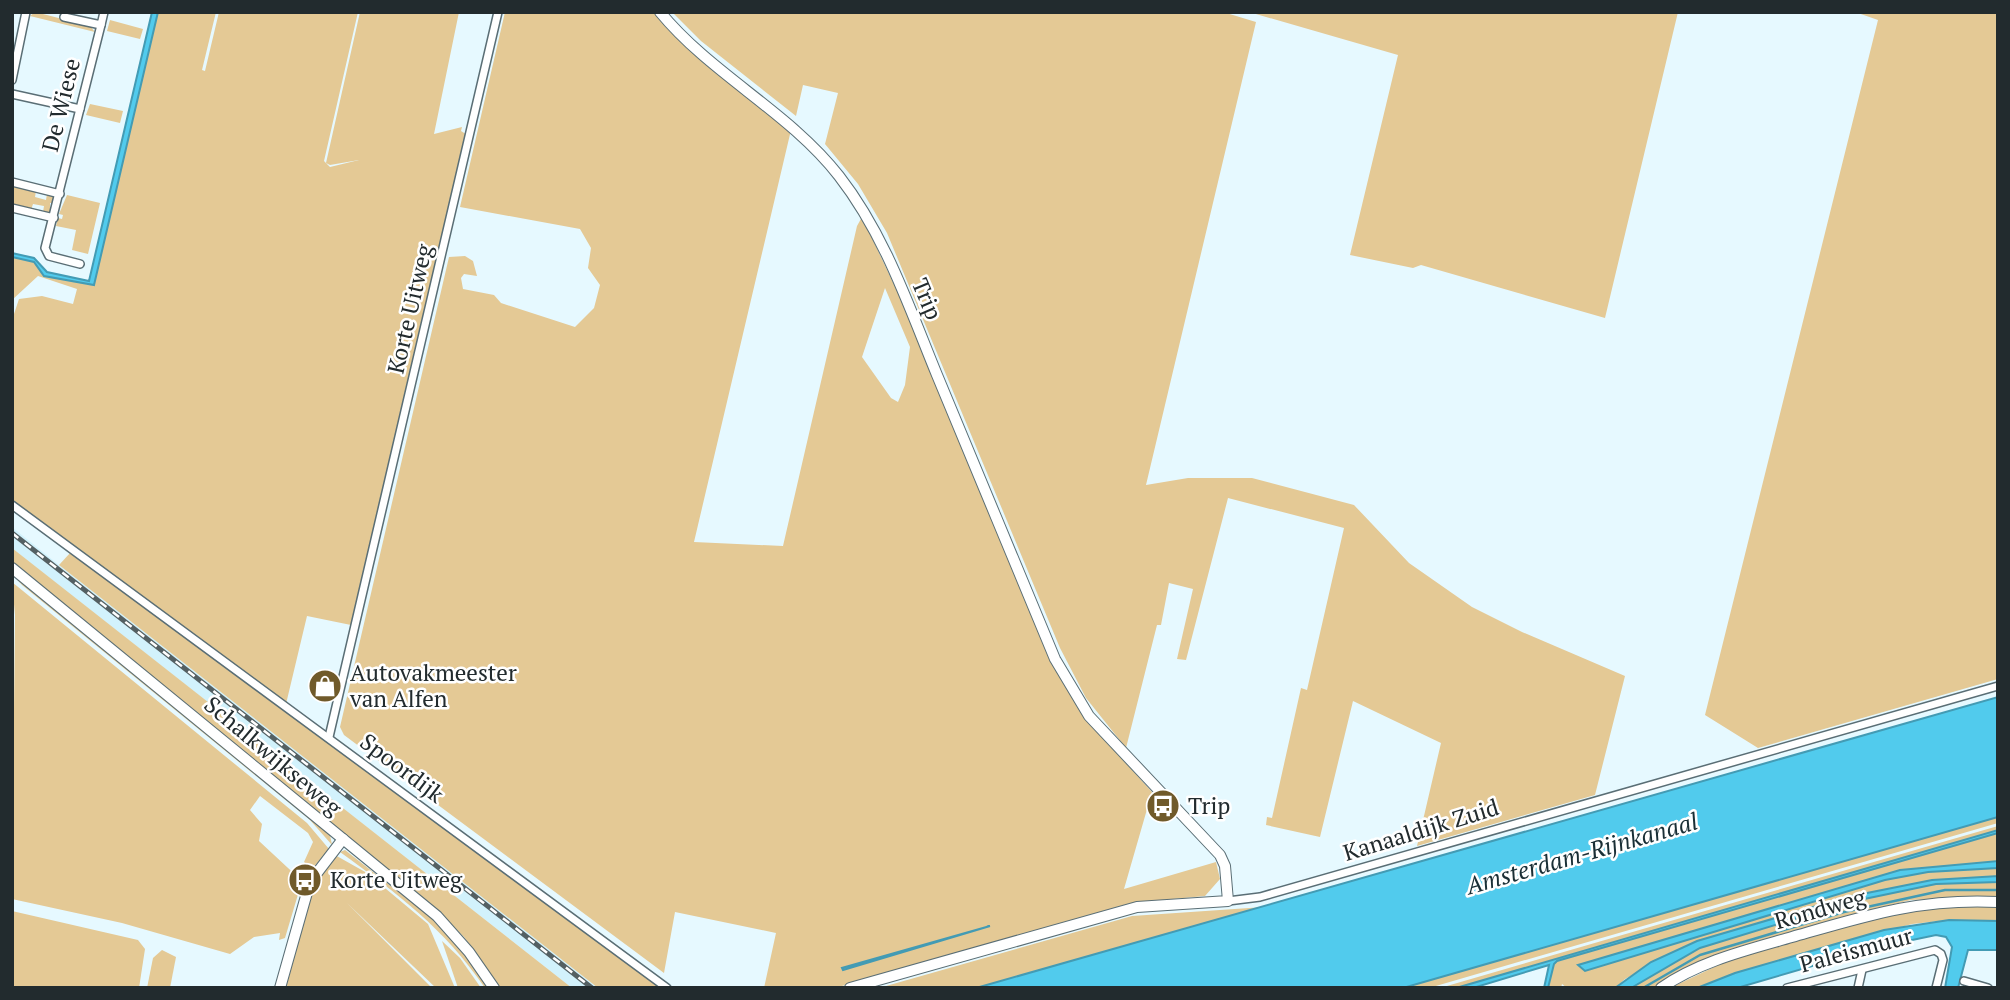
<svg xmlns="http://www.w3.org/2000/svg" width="2010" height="1000" font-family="'PT Serif',serif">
<rect width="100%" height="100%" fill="#e6f9ff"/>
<path fill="#d2f2fc" d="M 12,527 L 59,565 L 598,988 L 572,988 L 47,576 L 12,548 Z"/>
<g fill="#e4c995" fill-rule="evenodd">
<path d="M 35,12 L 90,26 L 95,32 L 30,16 Z"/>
<path d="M 158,12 L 216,12 L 202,70 L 205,71 L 219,12 L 358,12 L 324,161 L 330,167 L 359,160 L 330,165 L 326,163 L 360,12 L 459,12 L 434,134 L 462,127 L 461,131 L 469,136 L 422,318 L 351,625 L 307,616 L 286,704 L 12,502 L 12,320 L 19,299 L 42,296 L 73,304 L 77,289 L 38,276 L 12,300 L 12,257 L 34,262 L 42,274 L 94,285 Z"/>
<path d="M 505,12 L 654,12 L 688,48 L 791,130 L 694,542 L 783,546 L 857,226 L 862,217 L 898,293 L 1057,669 L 1095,729 L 1152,792 L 1124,889 L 1216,862 L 1220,879 L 1205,896 L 1131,903 L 835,988 L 764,988 L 776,933 L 675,912 L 664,973 L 344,735 L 340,727 L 449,257 L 465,256 L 473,261 L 477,276 L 464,274 L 461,278 L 463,289 L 494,295 L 501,303 L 575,327 L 594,308 L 600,285 L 588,268 L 591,248 L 580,229 L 460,207 ZM 885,288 L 910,347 L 905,385 L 898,402 L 891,398 L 862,357 Z"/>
<path d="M 672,12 L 1223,12 L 1256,22 L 1146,485 L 1188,478 L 1252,478 L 1354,505 L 1409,563 L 1472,607 L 1522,632 L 1625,676 L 1595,795 L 1417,846 L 1441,743 L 1353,701 L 1320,837 L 1266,825 L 1267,817 L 1272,818 L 1301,688 L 1307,690 L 1344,528 L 1228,498 L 1186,660 L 1177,659 L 1193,589 L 1169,583 L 1161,625 L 1157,625 L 1126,748 L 1086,698 L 1060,648 L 887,233 L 858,184 L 825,144 L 838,93 L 803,85 L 796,116 L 701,41 Z"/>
<path d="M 1249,12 L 1678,12 L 1605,318 L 1421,265 L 1413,268 L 1350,255 L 1398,55 Z"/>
<path d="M 1855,12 L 1998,12 L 1998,679 L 1758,748 L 1705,715 L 1878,20 Z"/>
<path d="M 110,20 L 143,29 L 140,39 L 107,31 Z"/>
<path d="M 90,104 L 123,111 L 120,123 L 86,115 Z"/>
<path d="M 12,186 L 36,191 L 35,197 L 46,200 L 47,194 L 54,196 L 55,203 L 50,203 L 50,207 L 54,208 L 52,212 L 43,212 L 44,206 L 33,204 L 31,210 L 12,205 Z"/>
<path d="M 67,195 L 100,203 L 88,254 L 72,250 L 76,230 L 56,226 L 58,218 L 62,219 L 63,215 L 59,214 Z"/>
<path d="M 12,548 L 572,988 L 500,988 L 464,937 L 439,913 L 12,563 Z"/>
<path d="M 71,552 L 663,988 L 598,988 L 59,565 Z"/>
<path d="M 12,574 L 330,835 L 332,845 L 310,820 L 22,585 Z"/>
<path d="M 12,582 L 307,823 L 329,849 L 312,869 L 304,862 L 313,842 L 308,833 L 260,796 L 250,810 L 262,824 L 259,841 L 302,881 L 285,938 L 279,940 L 280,933 L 254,937 L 230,954 L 122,923 L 12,899 L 15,615 Z"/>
<path d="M 1998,817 L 1998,823 L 1429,988 L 1403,988 Z"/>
<path d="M 1998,826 L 1998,830 L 1456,988 L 1440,988 Z"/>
<path d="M 1998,833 L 1998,861 L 1900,870 L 1578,965 L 1585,971 L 1885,880 L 1928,872 L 1998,868 L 1998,876 L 1932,880 L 1847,897 L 1697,941 L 1625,979 L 1615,988 L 1567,988 L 1562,984 L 1561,988 L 1548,988 L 1554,964 L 1557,961 Z"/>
<path d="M 345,850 L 433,919 L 465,954 L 489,988 L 485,988 C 444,928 398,894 340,852 Z"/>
<path d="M 335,855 L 367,873 L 428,924 L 455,988 L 436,988 L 347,903 L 432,988 L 286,988 L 313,885 Z"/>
<path d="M 1998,882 L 1998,897 L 1911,900 L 1878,908 L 1756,944 L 1659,988 L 1631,988 L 1700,948 L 1763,927 L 1894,890 L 1936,884 Z"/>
<path d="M 1972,905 L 1998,907 L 1998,921 L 1949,920 L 1912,924 L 1735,973 L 1697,988 L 1670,988 L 1729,960 L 1858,922 L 1898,912 Z"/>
<path d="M 1264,907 L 976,988 L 879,988 L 1132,916 Z"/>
<path d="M 12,911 L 138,940 L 145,949 L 139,988 L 12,988 Z"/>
<path d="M 442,941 L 460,958 L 481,988 L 458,988 Z"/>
<path d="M 162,950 L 176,957 L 170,988 L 147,988 L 153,958 Z"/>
</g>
<g fill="#51cbed" stroke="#439bb4" stroke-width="2">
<path d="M 152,12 L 158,12 L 94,285 L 44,276 L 34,262 L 12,257 L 12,253 L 34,258 L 47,272 L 89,281 Z"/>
<path d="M 1998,697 L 1998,817 L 1403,988 L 976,988 Z"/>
<path d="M 1998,830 L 1998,833 L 1557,961 L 1554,964 L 1548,988 L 1544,988 L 1549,965 L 1473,988 L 1456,988 Z"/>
<path d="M 1998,861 L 1998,868 L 1928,872 L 1885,880 L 1585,971 L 1578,965 L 1900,870 Z"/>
<path d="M 1998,876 L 1998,882 L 1936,884 L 1850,902 L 1700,948 L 1631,988 L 1615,988 L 1651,962 L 1697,941 L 1847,897 L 1932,880 Z"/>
<path d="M 1949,920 L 1998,921 L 1998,950 L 1968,950 L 1958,988 L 1945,988 L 1952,947 L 1946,937 L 1936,935 L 1874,948 L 1737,988 L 1697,988 L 1735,973 L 1884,930 Z"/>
<path d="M 990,926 L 843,970 L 842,968 Z"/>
</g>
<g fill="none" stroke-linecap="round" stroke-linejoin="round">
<path stroke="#439bb4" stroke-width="2.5" d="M 1643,988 L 1700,955 L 1844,912 L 1945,890 L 1998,890"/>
<defs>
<g id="street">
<path d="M 64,17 L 101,25 L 104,12"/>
<path d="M 12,80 L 26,12"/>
<path d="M 12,94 L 80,109"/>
<path d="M 12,182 L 60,194"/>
<path d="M 12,208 L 54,218"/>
<path d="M 80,264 L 49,256 L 45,248 L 101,25"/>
<path d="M 12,505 L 667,988"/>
<path d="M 329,737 L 498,12"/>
<path d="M 1228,901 L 1260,897 L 1998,686"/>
<path d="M 1964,981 L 1988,988"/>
<path d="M 1787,988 L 1935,950 L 1941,954 L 1943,960 L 1936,988"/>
<path d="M 1858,988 L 1862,970"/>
</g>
<g id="secondary">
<path d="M 660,12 C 712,75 789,112 839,176 C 885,235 909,307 937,375 C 976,470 1016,564 1055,659 L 1089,716 L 1220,855 L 1225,866 L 1228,901 L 1137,907 L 850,988"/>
<path d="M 12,568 L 437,916 L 469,952 L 494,988"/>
<path d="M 280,988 L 310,882 L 343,839"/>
<path d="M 1661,988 C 1700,961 1747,950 1792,937 C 1865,916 1920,898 1998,902"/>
</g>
</defs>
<use href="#street" stroke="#5a6e75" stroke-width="10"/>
<use href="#secondary" stroke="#5a6e75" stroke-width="12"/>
<use href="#street" stroke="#fff" stroke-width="7"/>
<use href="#secondary" stroke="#fff" stroke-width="10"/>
<defs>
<path id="rail" d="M 12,533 L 592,988"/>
</defs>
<use href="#rail" stroke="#546063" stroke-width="5"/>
<use href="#rail" stroke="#fff" stroke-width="2.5" stroke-dasharray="8" stroke-linecap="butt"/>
</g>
<defs>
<symbol id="shop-disc" viewBox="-11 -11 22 22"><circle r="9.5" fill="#705a2a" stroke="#fff"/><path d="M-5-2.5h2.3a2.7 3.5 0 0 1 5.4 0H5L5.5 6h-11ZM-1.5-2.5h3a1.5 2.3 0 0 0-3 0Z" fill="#fff"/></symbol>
<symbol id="bus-disc" viewBox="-11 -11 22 22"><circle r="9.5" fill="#705a2a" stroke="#fff"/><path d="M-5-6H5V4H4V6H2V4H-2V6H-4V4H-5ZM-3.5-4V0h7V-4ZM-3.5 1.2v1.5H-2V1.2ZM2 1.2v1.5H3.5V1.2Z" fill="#fff"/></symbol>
</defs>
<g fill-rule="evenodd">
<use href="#shop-disc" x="306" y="667" width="38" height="38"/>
<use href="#bus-disc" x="1144" y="787" width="38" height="38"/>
<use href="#bus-disc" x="286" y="861" width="38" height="38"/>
</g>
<g text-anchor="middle" stroke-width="5" stroke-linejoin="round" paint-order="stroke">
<g font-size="23" fill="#222b2e" stroke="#fff">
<text transform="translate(61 105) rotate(-76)" y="8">De Wiese</text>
<text transform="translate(927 299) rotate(67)" y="8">Trip</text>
<text transform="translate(410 309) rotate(-77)" y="8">Korte Uitweg</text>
<text transform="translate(273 756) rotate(40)" y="8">Schalkwijkseweg</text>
<text transform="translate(402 768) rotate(37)" y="8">Spoordijk</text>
<text transform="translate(1421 830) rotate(-17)" y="8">Kanaaldijk Zuid</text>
<text transform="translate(1820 909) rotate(-16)" y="8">Rondweg</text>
<text transform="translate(1856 950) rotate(-15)" y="8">Paleismuur</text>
</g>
<g font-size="23" fill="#222b2e" stroke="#fff" text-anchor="start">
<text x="350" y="681">Autovakmeester<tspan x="350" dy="26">van Alfen</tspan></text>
<text x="1188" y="814">Trip</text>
<text x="330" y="888">Korte Uitweg</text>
</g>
<g font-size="24" font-style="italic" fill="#1a2f36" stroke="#fff">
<text transform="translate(1582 854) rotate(-16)" y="8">Amsterdam-Rijnkanaal</text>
</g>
</g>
<rect width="2010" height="1000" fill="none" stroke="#222b2e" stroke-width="28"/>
</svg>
